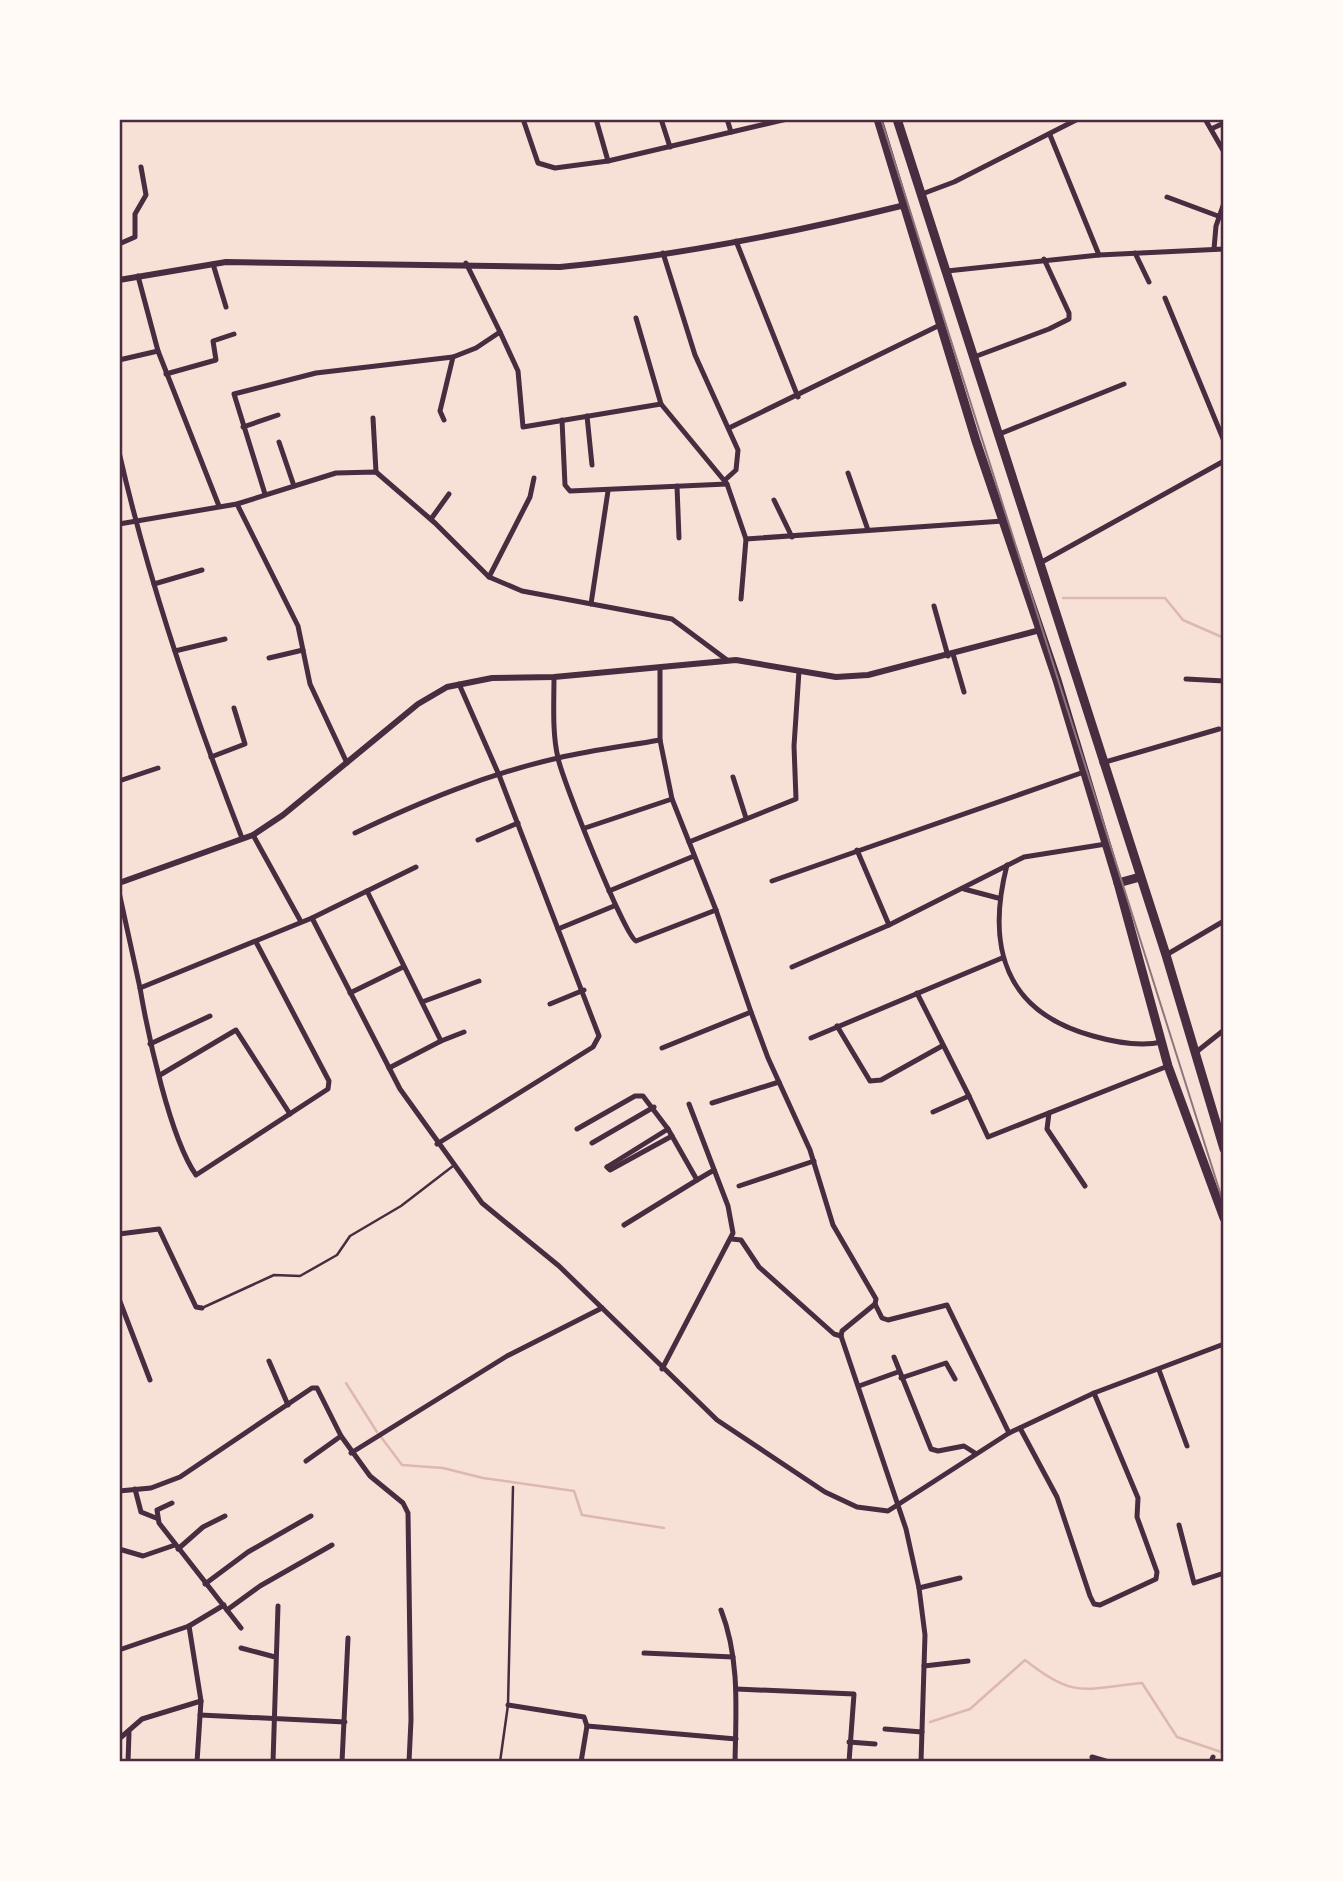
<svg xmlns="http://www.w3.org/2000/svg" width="1343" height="1881" font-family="Karla,sans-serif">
<rect width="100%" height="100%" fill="#f7e1d7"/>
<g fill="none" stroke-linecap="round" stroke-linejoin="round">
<g stroke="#dcb8b0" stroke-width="2.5">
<path d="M 1063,598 L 1165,598 L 1183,620 L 1224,638"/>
<path d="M 346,1383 L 377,1432"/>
<path d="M 381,1437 L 402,1465 L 443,1468 L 483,1478 L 574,1491 L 582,1515 L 664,1528"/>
<path d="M 930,1722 L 970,1709 L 1025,1660 C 1074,1699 1083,1689 1142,1683 L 1177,1737 L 1224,1753"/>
</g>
<g stroke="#4a2c40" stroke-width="2.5">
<path d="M 202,1308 L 274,1275 L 300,1276 L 337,1255 L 350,1236 L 401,1206 L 453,1166"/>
<path d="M 500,1762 L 508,1705 L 513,1487"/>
</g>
<g stroke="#4a2c40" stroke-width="5">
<path d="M 523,119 L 538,163 L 555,168 L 608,161 L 787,119"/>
<path d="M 596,119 L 608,161"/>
<path d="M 661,119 L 670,147"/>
<path d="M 727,119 L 731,132"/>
<path d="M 1205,119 L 1224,152"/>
<path d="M 1211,129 L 1224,123"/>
<path d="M 1050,135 L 1099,255"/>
<path d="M 922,194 L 954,182 L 1078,119"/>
<path d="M 1167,197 L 1218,216"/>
<path d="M 736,241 L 798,397"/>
<path d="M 119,244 L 135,237 L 135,214 L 146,195 L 141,167"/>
<path d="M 1214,249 L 1216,226 L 1224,203"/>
<path d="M 663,253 L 695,355 L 738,450 L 736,470 L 725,480"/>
<path d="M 1135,253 L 1149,282"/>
<path d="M 213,264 L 226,307"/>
<path d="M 947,271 L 1099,255 L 1224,249"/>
<path d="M 138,276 L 158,351 L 219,506"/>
<path d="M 1165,298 L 1224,441"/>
<path d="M 636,318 L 661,404 L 727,484 L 746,539 L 741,599"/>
<path d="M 500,332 L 518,371 L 523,427 L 661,404"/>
<path d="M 974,357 L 1049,329 L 1069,319 L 1069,313 L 1044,259"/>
<path d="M 119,360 L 158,351"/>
<path d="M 166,374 L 216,360 L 213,341 L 234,334"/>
<path d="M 587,416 L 592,465"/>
<path d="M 373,418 L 376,472"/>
<path d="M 444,420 L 440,411 L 453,357 L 476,348 L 500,332 L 466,263"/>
<path d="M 562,420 L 565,485 L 570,491 L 727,484"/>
<path d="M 243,427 L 278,415"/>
<path d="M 729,428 L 942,324"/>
<path d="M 997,435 L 1124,384"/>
<path d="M 279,442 L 294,486"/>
<path d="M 119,452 C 149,584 193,712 242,838"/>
<path d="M 848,473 L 868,530"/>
<path d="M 677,486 L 679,538"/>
<path d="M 265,494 L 234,394 L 316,373 L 453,357"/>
<path d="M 774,500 L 792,537"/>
<path d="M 237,504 L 298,626 L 310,684 L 347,763"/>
<path d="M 431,519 L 449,494"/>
<path d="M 119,524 L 237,504 L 336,473 L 376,472 L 435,523 L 489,577 L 522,591 L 672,619 L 727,660"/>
<path d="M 746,539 L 1003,521"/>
<path d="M 1040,563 L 1224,461"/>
<path d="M 489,577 L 530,497 L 534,478"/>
<path d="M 154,584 L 202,570"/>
<path d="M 591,604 L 608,491"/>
<path d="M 934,606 L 948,656"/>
<path d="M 175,651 L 225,639"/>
<path d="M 953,654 L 964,692"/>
<path d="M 269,658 L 303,650"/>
<path d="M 660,669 L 660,740 L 672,799 L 716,910 L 751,1012 L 662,1048"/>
<path d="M 554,677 C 554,702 552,733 558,758 C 562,779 625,937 636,941 L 716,910"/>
<path d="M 1186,679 L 1224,681"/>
<path d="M 211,757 L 245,744 L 234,708"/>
<path d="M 1102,763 L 1219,729"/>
<path d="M 733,777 L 746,818"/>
<path d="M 119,781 L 158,768"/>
<path d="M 585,828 L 672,799"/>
<path d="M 355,833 C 420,802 487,774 558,758 C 592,750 626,746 660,740"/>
<path d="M 253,835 L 300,920"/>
<path d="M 478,840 L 518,823"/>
<path d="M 689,842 L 796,799 L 794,746 L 799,671"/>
<path d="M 857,850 L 889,925"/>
<path d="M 1007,865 C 986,947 1005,1012 1093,1036 C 1114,1042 1140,1047 1162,1042"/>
<path d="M 772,881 L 1084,772"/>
<path d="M 964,889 L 998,898"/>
<path d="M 367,891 L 441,1041 L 389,1068"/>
<path d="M 609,891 L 694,856"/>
<path d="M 119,892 L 140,988"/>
<path d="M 312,918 L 400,1089 L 482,1203 L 559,1266 L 717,1420 L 825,1492 L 857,1507 L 888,1511 L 1009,1433 L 1094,1393 L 1224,1344"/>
<path d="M 558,929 L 614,906"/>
<path d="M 256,942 L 329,1081 L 328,1089 L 196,1175 C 170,1138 148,1035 140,988 L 312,918 L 416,867"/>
<path d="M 1166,955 L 1224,921"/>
<path d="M 792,967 L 889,925 L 1024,857 L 1106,844"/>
<path d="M 350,993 L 403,967"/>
<path d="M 917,993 L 969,1096"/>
<path d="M 422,1002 L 479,981"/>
<path d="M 550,1004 L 584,990"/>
<path d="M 751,1012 L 768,1058 L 810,1150 L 833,1225 L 876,1299 L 875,1304 L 842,1331 L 841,1336 L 906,1529 L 919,1588 L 925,1635 L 921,1762"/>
<path d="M 837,1026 L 870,1081 L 881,1080 L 942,1046"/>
<path d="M 811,1038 L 1002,958"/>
<path d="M 441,1041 L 464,1032"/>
<path d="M 150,1044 L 210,1016"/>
<path d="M 1195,1053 L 1224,1030"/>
<path d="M 160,1075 L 236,1030 L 290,1114"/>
<path d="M 712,1103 L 779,1082"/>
<path d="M 933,1112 L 969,1096 L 988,1137 L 1168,1066"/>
<path d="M 1049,1113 L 1047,1129 L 1085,1186"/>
<path d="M 577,1129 L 635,1096 L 643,1096 L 668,1129 L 697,1180 L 714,1170"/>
<path d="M 592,1143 L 654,1107"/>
<path d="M 437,1144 L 593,1047 L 599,1036 L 499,775 L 459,684"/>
<path d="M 607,1167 L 610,1170 L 672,1136"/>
<path d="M 607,1167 L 668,1129"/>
<path d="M 739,1186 L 814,1161"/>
<path d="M 624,1225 L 697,1180"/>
<path d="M 119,1234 L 159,1229 L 196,1307 L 202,1308"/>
<path d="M 732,1239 L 741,1240 L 759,1267 L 834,1334 L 841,1336"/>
<path d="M 119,1299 L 150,1380"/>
<path d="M 875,1304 L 882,1318 L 888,1320 L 947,1305 L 1009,1433"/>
<path d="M 894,1357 L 931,1449 L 938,1451 L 964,1446 L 975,1453"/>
<path d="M 269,1361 L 288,1405"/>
<path d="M 662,1369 L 733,1233 L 728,1206 L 689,1104"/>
<path d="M 1159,1370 L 1187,1446"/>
<path d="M 901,1378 L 946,1363 L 955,1379"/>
<path d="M 859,1386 L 898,1372"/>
<path d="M 1020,1428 L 1057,1497 L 1090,1596 L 1094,1604 L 1100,1605 L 1156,1579 L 1157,1572 L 1137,1517 L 1138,1498 L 1094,1393"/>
<path d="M 341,1436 L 370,1476 L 403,1503 L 408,1513 L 411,1720 L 409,1762"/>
<path d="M 351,1453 L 507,1356 L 602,1308"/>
<path d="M 135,1489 L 141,1512 L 156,1518"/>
<path d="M 119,1491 L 151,1488 L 180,1477 L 312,1388 L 317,1388 L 341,1436 L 306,1461"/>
<path d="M 172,1503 L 157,1510 L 159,1523 L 241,1628"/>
<path d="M 1179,1525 L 1194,1583 L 1224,1573"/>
<path d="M 119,1549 L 143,1556 L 175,1545"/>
<path d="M 178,1549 L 203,1527 L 225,1516"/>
<path d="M 205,1584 L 248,1552 L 311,1516"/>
<path d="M 919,1588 L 960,1578"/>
<path d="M 227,1610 L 260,1586 L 332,1545"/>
<path d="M 721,1610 C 740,1659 736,1710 735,1762"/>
<path d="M 189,1626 L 201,1701 L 197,1762"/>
<path d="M 241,1648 L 275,1657"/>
<path d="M 119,1650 L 189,1626 L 224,1605"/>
<path d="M 644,1653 L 733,1657"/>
<path d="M 924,1666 L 968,1661"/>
<path d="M 736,1689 L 854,1694 L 849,1762"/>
<path d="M 508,1705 L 584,1717 L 587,1726 L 581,1762"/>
<path d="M 200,1715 L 345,1722"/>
<path d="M 587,1726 L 736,1739"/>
<path d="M 885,1729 L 922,1732"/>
<path d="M 119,1739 L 142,1719 L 201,1701"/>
<path d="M 849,1742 L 875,1744"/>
<path d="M 1092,1757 L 1109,1762"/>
<path d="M 128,1762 L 129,1733"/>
<path d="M 273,1762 L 278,1606"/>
<path d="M 342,1762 L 348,1638"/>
<path d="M 1211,1762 L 1213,1757"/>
</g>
<g stroke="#4a2c40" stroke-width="6">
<path d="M 119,280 L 226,262 L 560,267 C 676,256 792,233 905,205"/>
<path d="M 119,883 L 253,835 L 283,815 L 418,704 L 447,687 L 492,678 L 554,677 L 736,660 L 836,677 L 868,675 L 1040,630"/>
</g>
<g stroke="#4a2c40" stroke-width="9">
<path d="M 878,119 L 976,441 L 1057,680 L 1118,883 L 1168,1066 L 1224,1218"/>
<path d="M 897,119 L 1166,955 L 1224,1149"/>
<path d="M 1118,883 L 1140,877"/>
</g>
<path stroke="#8f747c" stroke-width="2" d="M 881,119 L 1224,1205"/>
</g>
<rect width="1343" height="1881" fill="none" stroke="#fffaf5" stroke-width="242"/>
<rect x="121" y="121" width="1101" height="1639" fill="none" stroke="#4a2c40" stroke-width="2.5"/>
</svg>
